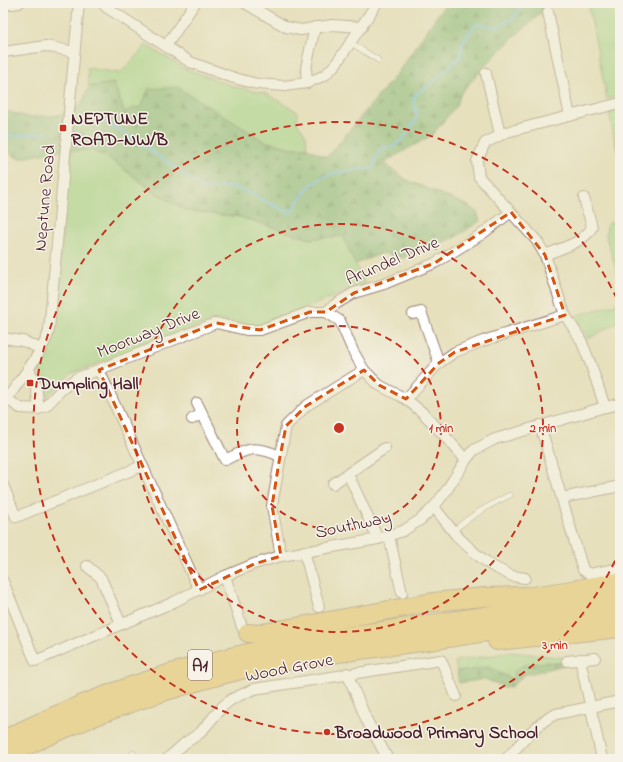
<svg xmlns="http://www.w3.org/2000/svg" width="623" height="762" font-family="'Indie Flower',sans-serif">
<defs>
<pattern id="forest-firs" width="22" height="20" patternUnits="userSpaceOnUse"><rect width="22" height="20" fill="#7eb775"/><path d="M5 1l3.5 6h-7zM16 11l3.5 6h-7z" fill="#699460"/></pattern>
</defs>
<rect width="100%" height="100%" fill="#f7f3e8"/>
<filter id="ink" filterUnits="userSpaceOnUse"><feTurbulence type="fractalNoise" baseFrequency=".025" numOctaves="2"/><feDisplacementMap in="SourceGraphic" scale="8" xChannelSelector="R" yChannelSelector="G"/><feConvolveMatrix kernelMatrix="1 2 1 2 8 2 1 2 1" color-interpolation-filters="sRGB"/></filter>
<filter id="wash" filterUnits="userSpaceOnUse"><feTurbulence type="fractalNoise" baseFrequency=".012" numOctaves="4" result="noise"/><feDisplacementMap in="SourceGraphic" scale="16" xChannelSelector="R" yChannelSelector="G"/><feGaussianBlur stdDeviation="0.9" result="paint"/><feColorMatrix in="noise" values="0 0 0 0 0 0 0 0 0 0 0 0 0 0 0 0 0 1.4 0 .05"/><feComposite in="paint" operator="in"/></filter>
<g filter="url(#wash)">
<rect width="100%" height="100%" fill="#e6e0bd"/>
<g fill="#9ed689" stroke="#747a5a">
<path d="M 588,3 L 620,3 L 620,96 L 607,99 Z"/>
<path d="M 146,45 L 184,68 L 235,87 L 265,93 L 298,112 L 297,122 L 306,135 L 307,148 L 293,148 L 264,141 L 177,87 L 142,106 L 124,112 L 114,83 L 89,87 L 87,68 L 121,73 Z"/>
<path d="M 620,109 L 620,166 L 609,112 Z"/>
<path d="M 70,150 L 87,150 L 105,155 L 154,192 L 187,211 L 240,217 L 310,239 L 343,236 L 365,284 L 258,327 L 216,320 L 72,373 L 47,397 L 38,365 L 53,340 Z"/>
<path d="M 620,220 L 620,282 L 606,237 L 607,224 Z"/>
<path d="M 620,303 L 620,321 L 588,339 L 575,316 Z"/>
<path d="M 512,652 L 566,658 L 569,664 L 545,662 L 514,680 L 488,667 L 468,671 L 457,671 L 455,661 Z"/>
</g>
<g fill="url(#forest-firs)" stroke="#646b50">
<path d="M 446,3 L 553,3 L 516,35 L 485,66 L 461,93 L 457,105 L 432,135 L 383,163 L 407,180 L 467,205 L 477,212 L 480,221 L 454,238 L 403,258 L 383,253 L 355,264 L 343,236 L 310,239 L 240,217 L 187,211 L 155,192 L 105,155 L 87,150 L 55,151 L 19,159 L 3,149 L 3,110 L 28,117 L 58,115 L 80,106 L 89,87 L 114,83 L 124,112 L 142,106 L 148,89 L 177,87 L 264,141 L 293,148 L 307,148 L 327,157 L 396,75 Z"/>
<path d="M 545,662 L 569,664 L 524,675 L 511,687 L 504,687 L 485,679 L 459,683 L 457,671 L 468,671 L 488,667 L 513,680 L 514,672 L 523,665 Z"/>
</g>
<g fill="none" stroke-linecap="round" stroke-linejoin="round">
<g stroke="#6abde6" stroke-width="2.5">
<path d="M 93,116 C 133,135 168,163 204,189 L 230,186 L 258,196 L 260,199 L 291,213 C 314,171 329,173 373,168 L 381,147 L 393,147 L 404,138 L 417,118 L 413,97 L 442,74 L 461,56 L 462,42 L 476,24 L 499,27 L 513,18 L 523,3"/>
<path d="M 3,134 L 10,136 L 47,133"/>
</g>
</g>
</g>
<g filter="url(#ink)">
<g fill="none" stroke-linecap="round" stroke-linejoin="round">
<defs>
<g id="lane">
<path d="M 351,43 L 378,60"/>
<path d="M 453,531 C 470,516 489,505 510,495"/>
<path d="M 133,753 L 138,759"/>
</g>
<g id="street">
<path d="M 103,3 L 106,7 L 190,62 L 234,78 L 257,84 L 284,86 L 307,83 L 325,75 L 336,64 L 377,3"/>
<path d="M 245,3 L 286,27 L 301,30 L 332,25 L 362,27"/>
<path d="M 3,5 L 19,3"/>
<path d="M 548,12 L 570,116"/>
<path d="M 166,46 L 195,3"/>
<path d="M 3,52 L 46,46 L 74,52"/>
<path d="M 486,73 L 500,135"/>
<path d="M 307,83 L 306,68 L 315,27"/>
<path d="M 545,255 C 561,248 584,243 592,227 L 584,198"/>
<path d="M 326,312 L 334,305 L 354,293 L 384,284 L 435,263 L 482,234 L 511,212"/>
<path d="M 326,312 L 340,321 L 353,351 L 364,370 L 379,385 L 406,399 L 423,413 L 445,436 L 466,460"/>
<path d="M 413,314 L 421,312 L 439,363"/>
<path d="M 3,338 L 23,341 L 41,349"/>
<path d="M 28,368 C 36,381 38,393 38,409"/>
<path d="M 99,370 L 199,590"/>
<path d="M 7,399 L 20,408 L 38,409 L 46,406 L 61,390 L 75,379 L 216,323 L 246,330 L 260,330 L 310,312 L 326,312"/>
<path d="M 406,399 L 439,363 L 455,352 L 483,341 L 565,315"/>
<path d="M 197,403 L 225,460 C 248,448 255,445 280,456"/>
<path d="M 3,404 C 15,387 46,348 49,330 L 79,3"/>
<path d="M 605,407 L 591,365 L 581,340 L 565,315 L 545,255 L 537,241 L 479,177 L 477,161 L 485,143 L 507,132 L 620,103"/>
<path d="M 192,419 L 202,414"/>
<path d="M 540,425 L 583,570 L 590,574 L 620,568"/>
<path d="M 348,474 L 378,539"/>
<path d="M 333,484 L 385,448"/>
<path d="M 3,485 L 16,517 L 142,466"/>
<path d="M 562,498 L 620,486"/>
<path d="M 434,507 L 456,535 L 476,554 L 492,566 L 512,576 L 525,578"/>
<path d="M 389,536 L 402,593"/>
<path d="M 304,551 L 319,607"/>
<path d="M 281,556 L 272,506 L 286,426 L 306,406 L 364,370"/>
<path d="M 87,566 L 101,578 L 121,624"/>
<path d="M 225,576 L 242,627 L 248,633"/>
<path d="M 3,581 L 35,661 L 174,602 L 225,576 L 254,564 L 281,556 L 378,539 L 403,531 L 420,520 L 434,507 L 446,491 L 466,460 L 474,450 L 495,439 L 605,407 L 620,404"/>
<path d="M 580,659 L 602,759"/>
<path d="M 567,661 L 595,658"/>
<path d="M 347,673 L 367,721 L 388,759"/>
<path d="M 167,759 L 185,743 L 200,733 L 223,706 L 232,699 L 254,689 L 441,660 L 456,696"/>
<path d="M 506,759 C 522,743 536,723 556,714 L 620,701"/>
</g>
<g id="highway">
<path d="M 515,599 L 620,582"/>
<path d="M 248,633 L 257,634 L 433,602 L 483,597 L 526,596"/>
<path d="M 497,641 L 620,628"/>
<path d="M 3,740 C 73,705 146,678 222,659 C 275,646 329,639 382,631 C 462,619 541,608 620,596"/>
<path d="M 3,757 C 74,722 148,694 225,674 C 288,658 355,651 421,642 C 487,633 553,621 620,611"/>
</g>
</defs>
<use href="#lane" stroke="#988074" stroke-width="6"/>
<use href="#street" stroke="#988074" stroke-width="12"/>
<use href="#highway" stroke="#988074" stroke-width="20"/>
<use href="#lane" stroke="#fff" stroke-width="5"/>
<use href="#street" stroke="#fff" stroke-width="10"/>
<use href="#highway" stroke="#ebc669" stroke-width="18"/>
</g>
</g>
<path d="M0 0H623V762H0ZM 511,212 L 545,255 L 565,315 L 455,352 L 439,363 L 406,399 L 379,385 L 364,370 L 306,406 L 286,426 L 279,462 L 272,506 L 281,556 L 254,564 L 199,590 L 99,370 L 216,323 L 260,330 L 310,312 L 326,312 L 354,293 L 435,263 Z" fill="#e6e0bd" fill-opacity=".55" fill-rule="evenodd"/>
<path fill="none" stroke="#d8530f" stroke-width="3" stroke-dasharray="8 5" stroke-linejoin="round" d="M 511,212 L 545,255 L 565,315 L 455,352 L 439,363 L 406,399 L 379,385 L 364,370 L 306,406 L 286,426 L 279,462 L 272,506 L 281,556 L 254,564 L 199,590 L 99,370 L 216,323 L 260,330 L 310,312 L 326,312 L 354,293 L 435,263 Z"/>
<g fill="none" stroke="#c8321e" stroke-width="2" stroke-dasharray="7 5">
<circle cx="339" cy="428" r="102"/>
<circle cx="339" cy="428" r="204"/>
<path d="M620 550A306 306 0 1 1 620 306"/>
</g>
<g fill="#c8321e" stroke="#f7f3e8" stroke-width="1.5">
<rect x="59" y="124" width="8" height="8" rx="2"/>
<rect x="26" y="379" width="8" height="8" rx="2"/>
<circle cx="327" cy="732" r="4"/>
</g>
<g text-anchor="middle" stroke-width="3" stroke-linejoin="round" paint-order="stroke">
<rect fill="#f7f3e8" stroke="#7e5f64" stroke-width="1" x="188" y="650" width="24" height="30" rx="3"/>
<g font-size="17" font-weight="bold" fill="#4a1f2b">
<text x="200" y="671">A1</text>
</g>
<g font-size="18" font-weight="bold" fill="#4a1f2b" stroke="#f7f3e8" text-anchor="start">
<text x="71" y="124">NEPTUNE<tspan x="71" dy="21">ROAD-NW/B</tspan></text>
<text x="38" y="389">Dumpling Hall</text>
<text x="335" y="738">Broadwood Primary School</text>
</g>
<g font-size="18" fill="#4a1f2b" stroke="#f7f3e8">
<text transform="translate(44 198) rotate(-85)" y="6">Neptune Road</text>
<text transform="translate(392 260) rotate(-23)" y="6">Arundel Drive</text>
<text transform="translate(148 332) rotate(-22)" y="6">Moorway Drive</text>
<text transform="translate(353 524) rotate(-12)" y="6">Southway</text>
<text transform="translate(289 667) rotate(-11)" y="6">Wood Grove</text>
</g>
</g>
<circle cx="339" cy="428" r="6" fill="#c8321e" stroke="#f7f3e8" stroke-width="2"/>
<g font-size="12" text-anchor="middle" font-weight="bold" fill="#c8321e" stroke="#f7f3e8" stroke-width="3" stroke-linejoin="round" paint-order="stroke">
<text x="441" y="432">1 min</text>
<text x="543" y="432">2 min</text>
<text x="555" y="649">3 min</text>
</g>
<rect width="623" height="762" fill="none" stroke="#f7f3e8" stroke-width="16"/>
</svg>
